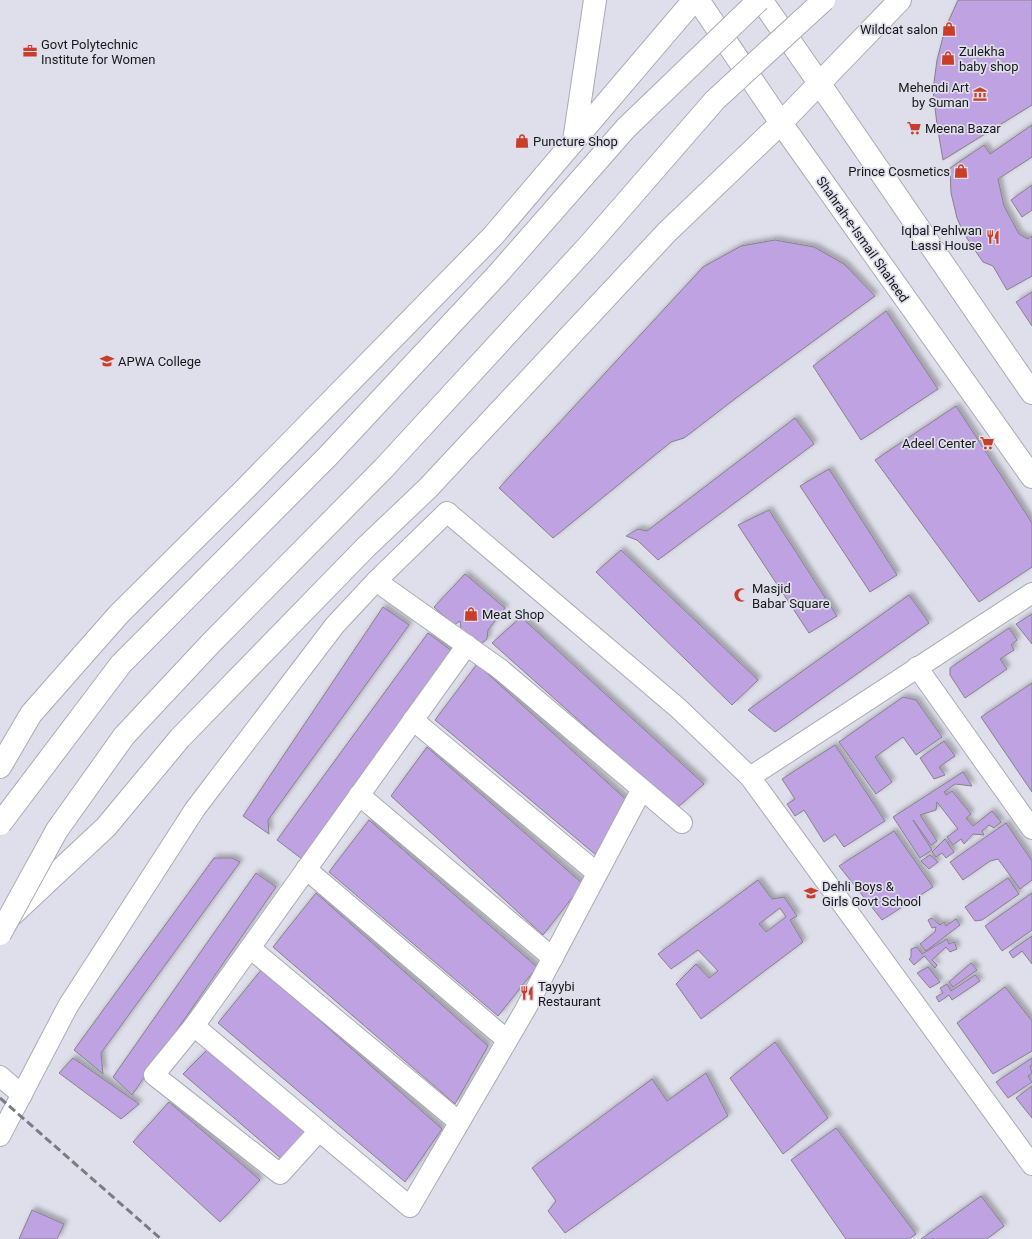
<svg xmlns="http://www.w3.org/2000/svg" width="1032" height="1239" font-family="Roboto,sans-serif">
<defs>
<filter id="shadow"><feDropShadow dx="3.5" dy="-3.5" stdDeviation="2" flood-color="#0004"/></filter>
</defs>
<rect width="100%" height="100%" fill="#dedfea"/>
<g fill="#bea2e1" stroke="#86828c" fill-rule="evenodd" filter="url(#shadow)">
<path d="M 958,0 L 1032,0 L 1032,105 L 943,160 L 937,125 L 933,90 L 937,60 L 945,29 Z"/>
<path d="M 1032,125 L 1032,157 L 998,179 L 1004,206 L 1019,234 L 1028,239 L 1032,236 L 1032,276 L 1007,290 L 993,266 L 983,262 L 964,234 L 957,218 L 951,193 L 950,168 L 984,145 L 990,154 Z"/>
<path d="M 1032,185 L 1032,210 L 1022,217 L 1011,200 Z"/>
<path d="M 775,240 L 814,247 L 844,264 L 875,296 L 740,395 L 684,438 L 671,442 L 553,538 L 499,488 L 703,267 L 741,246 Z"/>
<path d="M 1032,292 L 1032,326 L 1016,302 Z"/>
<path d="M 886,311 L 938,389 L 861,440 L 813,366 Z"/>
<path d="M 956,406 L 1032,523 L 1032,567 L 979,602 L 875,460 Z"/>
<path d="M 795,418 L 814,444 L 658,560 L 637,540 L 626,536 L 638,529 L 647,531 Z"/>
<path d="M 829,469 L 897,575 L 870,592 L 800,486 Z"/>
<path d="M 769,510 L 837,616 L 809,633 L 738,525 Z"/>
<path d="M 621,550 L 758,680 L 732,705 L 596,572 Z"/>
<path d="M 465,574 L 505,608 L 488,630 L 487,639 L 480,645 L 461,630 L 460,621 L 454,625 L 434,607 Z"/>
<path d="M 909,595 L 929,623 L 775,732 L 748,710 Z"/>
<path d="M 383,607 L 409,625 L 268,820 L 269,834 L 243,816 Z"/>
<path d="M 1032,614 L 1032,644 L 1016,624 Z"/>
<path d="M 521,617 L 704,784 L 677,808 L 492,643 Z"/>
<path d="M 1009,628 L 1017,640 L 1011,645 L 1014,650 L 1000,659 L 1007,669 L 965,698 L 950,675 L 950,668 Z"/>
<path d="M 428,633 L 452,651 L 302,859 L 277,840 Z"/>
<path d="M 477,664 L 631,804 L 596,855 L 435,720 Z"/>
<path d="M 1032,683 L 1032,792 L 981,717 Z"/>
<path d="M 903,697 L 916,700 L 942,737 L 916,755 L 903,737 L 875,757 L 892,782 L 876,794 L 839,742 Z"/>
<path d="M 944,741 L 955,756 L 939,767 L 945,775 L 934,779 L 920,758 Z"/>
<path d="M 835,745 L 885,821 L 844,847 L 835,834 L 824,842 L 804,810 L 795,816 L 787,804 L 795,799 L 782,779 Z"/>
<path d="M 427,747 L 583,884 L 543,935 L 391,796 Z"/>
<path d="M 963,772 L 972,786 L 955,784 L 944,792 L 946,795 L 952,791 L 971,814 L 966,818 L 973,826 L 992,811 L 1001,822 L 994,828 L 989,825 L 982,831 L 984,835 L 973,834 L 964,844 L 961,839 L 953,845 L 947,837 L 958,829 L 937,802 L 936,810 L 920,815 L 937,841 L 931,845 L 913,820 L 932,850 L 920,858 L 893,817 Z"/>
<path d="M 369,820 L 537,967 L 498,1016 L 329,872 Z"/>
<path d="M 1006,823 L 1032,861 L 1032,880 L 1020,889 L 998,859 L 990,861 L 963,880 L 950,862 Z"/>
<path d="M 894,831 L 933,887 L 882,920 L 839,866 Z"/>
<path d="M 945,839 L 954,852 L 946,858 L 942,853 L 936,857 L 932,852 Z"/>
<path d="M 930,855 L 938,862 L 929,869 L 921,861 Z"/>
<path d="M 214,858 L 232,858 L 240,862 L 101,1053 L 103,1074 L 74,1050 Z"/>
<path d="M 256,873 L 276,887 L 132,1095 L 113,1077 Z"/>
<path d="M 1008,878 L 1019,894 L 982,920 L 975,921 L 965,907 Z"/>
<path d="M 758,880 L 772,899 L 784,897 L 797,916 L 790,920 L 803,942 L 701,1019 L 676,984 L 696,964 L 709,978 L 718,971 L 698,950 L 671,969 L 658,954 ZM 780,908 L 786,917 L 766,932 L 759,924 Z"/>
<path d="M 316,893 L 488,1046 L 455,1104 L 273,947 Z"/>
<path d="M 1032,893 L 1032,930 L 1002,951 L 985,926 Z"/>
<path d="M 932,918 L 940,925 L 944,922 L 946,926 L 956,919 L 960,925 L 926,951 L 920,944 L 935,932 L 936,927 L 932,928 L 928,920 Z"/>
<path d="M 1032,936 L 1032,964 L 1022,951 L 1013,958 L 1009,952 Z"/>
<path d="M 947,939 L 949,944 L 954,942 L 957,949 L 950,952 L 946,947 L 932,960 L 937,965 L 935,968 L 924,956 L 914,965 L 909,959 L 911,957 L 911,949 L 917,947 L 922,954 Z"/>
<path d="M 971,963 L 977,970 L 953,987 L 949,982 Z"/>
<path d="M 928,967 L 940,982 L 930,988 L 917,973 Z"/>
<path d="M 262,969 L 442,1129 L 405,1182 L 218,1023 Z"/>
<path d="M 975,975 L 980,981 L 952,1000 L 949,995 L 939,1002 L 936,997 L 943,993 L 940,988 L 947,984 L 951,991 Z"/>
<path d="M 1005,987 L 1032,1021 L 1032,1051 L 993,1074 L 957,1023 Z"/>
<path d="M 775,1042 L 828,1118 L 783,1154 L 730,1078 Z"/>
<path d="M 208,1049 L 309,1132 L 284,1161 L 183,1074 Z"/>
<path d="M 73,1058 L 139,1104 L 121,1119 L 59,1073 Z"/>
<path d="M 1032,1058 L 1032,1065 L 1030,1066 L 1032,1073 L 1028,1076 L 1032,1082 L 1008,1098 L 996,1082 Z"/>
<path d="M 706,1073 L 728,1116 L 565,1233 L 548,1211 L 556,1201 L 532,1168 L 652,1079 L 667,1101 Z"/>
<path d="M 1032,1086 L 1032,1118 L 1016,1098 Z"/>
<path d="M 169,1102 L 260,1180 L 220,1222 L 133,1142 Z"/>
<path d="M 836,1128 L 916,1234 L 909,1239 L 846,1239 L 791,1160 Z"/>
<path d="M 981,1196 L 1004,1226 L 987,1239 L 921,1239 Z"/>
<path d="M 32,1210 L 64,1224 L 57,1239 L 19,1239 Z"/>
</g>
<g fill="none" stroke-linecap="round" stroke-linejoin="round">
<defs>
<g id="street">
<path d="M 376,581 L 500,669 L 682,823"/>
<path d="M 917,667 L 1032,829"/>
<path d="M 413,720 L 597,873"/>
<path d="M 750,777 L 1032,593"/>
<path d="M 359,795 L 553,958"/>
<path d="M 306,869 L 507,1040"/>
<path d="M 250,948 L 459,1122"/>
<path d="M 194,1026 L 410,1207 L 525,1010 L 642,789"/>
<path d="M 0,1076 L 22,1095"/>
<path d="M 319,1131 L 280,1174 L 154,1075 L 194,1026 L 467,645"/>
<path d="M 0,1136 L 68,1006 L 195,809 L 335,625 L 376,581 L 447,512 L 678,708 L 750,777 L 1032,1165"/>
</g>
<g id="secondary">
<path d="M 698,0 L 781,123 L 1032,477"/>
<path d="M 761,0 C 853,130 941,262 1032,393"/>
</g>
<g id="highway">
<path d="M 574,141 L 595,0"/>
<path d="M 0,767 L 31,714 L 119,614 L 243,491 L 493,236 L 694,0"/>
<path d="M 13,914 L 106,827 L 180,738 L 366,547 L 428,488 L 667,232 L 781,123 L 900,0"/>
</g>
</defs>
<use href="#street" stroke="#aaabb6" stroke-width="22"/>
<use href="#secondary" stroke="#aaabb6" stroke-width="24"/>
<use href="#highway" stroke="#aaabb6" stroke-width="24"/>
<use href="#street" stroke="#fff" stroke-width="20"/>
<use href="#secondary" stroke="#fff" stroke-width="22"/>
<use href="#highway" stroke="#fff" stroke-width="22"/>
<path stroke="#7b7c83" stroke-width="3" stroke-dasharray="8 4" stroke-linecap="butt" d="M 0,1098 L 161,1239"/>
<defs>
<g id="highway-bridge">
<path d="M 0,824 L 121,664 L 328,456 L 497,275 L 626,128 L 759,0"/>
<path d="M 0,934 L 57,830 L 124,736 L 211,643 L 384,468 L 589,245 L 715,100 L 824,0"/>
</g>
</defs>
<use href="#highway-bridge" stroke="#aaabb6" stroke-width="24" stroke-linecap="butt"/>
<use href="#highway-bridge" stroke="#fff" stroke-width="22"/>
</g>
<defs>
<symbol id="shop-bare" viewBox="-9 -9 18 18"><path d="M-5-2.5h2.3a2.7 3.5 0 0 1 5.4 0H5L5.5 6h-11ZM-1.5-2.5h3a1.5 2.3 0 0 0-3 0Z" fill="#c93e29" stroke="#dedfea" stroke-width="2.5" paint-order="stroke"/></symbol>
<symbol id="office-bare" viewBox="-9 -9 18 18"><path d="M-6-3h4V-5.5h4V-3h4V5H-6ZM-1-4.5V-3h2v-1.5ZM-6 0V1H6V0Z" fill="#c93e29" stroke="#dedfea" stroke-width="2.5" paint-order="stroke"/></symbol>
<symbol id="museum-bare" viewBox="-9 -9 18 18"><path d="M0-6L6-3V-2H-6V-3ZM-5-1h2V3h-2ZM-1-1h2V3h-2ZM3-1h2V3H3ZM-6 4H6V6H-6Z" fill="#c93e29" stroke="#dedfea" stroke-width="2.5" paint-order="stroke"/></symbol>
<symbol id="supermarket-bare" viewBox="-9 -9 18 18"><path d="M-6-5.5h2.5l.6 2H6L4.5 2H-2.5L-4.4-4H-6ZM-1.5 3.2a1.3 1.3 0 1 0 .1 0ZM3 3.2a1.3 1.3 0 1 0 .1 0Z" fill="#c93e29" stroke="#dedfea" stroke-width="2.5" paint-order="stroke"/></symbol>
<symbol id="restaurant-bare" viewBox="-9 -9 18 18"><path d="M-5-6h1v4h1v-4h1v4h1v-4h1v5L-1.5 .5V6h-2V.5L-5-1ZM5-6V6H3V1.5H1.5Q1.5-4 5-6Z" fill="#c93e29" stroke="#dedfea" stroke-width="2.5" paint-order="stroke"/></symbol>
<symbol id="university-bare" viewBox="-9 -9 18 18"><path d="M0-5L7-2L0 1L-7-2ZM-4 1L0 2.5L4 1V4Q0 6-4 4Z" fill="#c93e29" stroke="#dedfea" stroke-width="2.5" paint-order="stroke"/></symbol>
<symbol id="mosque-bare" viewBox="-9 -9 18 18"><path d="M3.5-4.9A6 6 0 1 0 3.5 4.9A5 5 0 1 1 3.5-4.9Z" fill="#c93e29" stroke="#dedfea" stroke-width="2.5" paint-order="stroke"/></symbol>
<symbol id="school-bare" viewBox="-9 -9 18 18"><path d="M0-5L7-2L0 1L-7-2ZM-4 1L0 2.5L4 1V4Q0 6-4 4Z" fill="#c93e29" stroke="#dedfea" stroke-width="2.5" paint-order="stroke"/></symbol>
</defs>
<g fill-rule="evenodd">
<use href="#shop-bare" x="939" y="19" width="20" height="20"/>
<use href="#office-bare" x="20" y="41" width="20" height="20"/>
<use href="#shop-bare" x="938" y="48" width="20" height="20"/>
<use href="#museum-bare" x="970" y="84" width="20" height="20"/>
<use href="#supermarket-bare" x="904" y="118" width="20" height="20"/>
<use href="#shop-bare" x="512" y="131" width="20" height="20"/>
<use href="#shop-bare" x="951" y="161" width="20" height="20"/>
<use href="#restaurant-bare" x="983" y="227" width="20" height="20"/>
<use href="#university-bare" x="97" y="351" width="20" height="20"/>
<use href="#supermarket-bare" x="977" y="433" width="20" height="20"/>
<use href="#mosque-bare" x="731" y="585" width="20" height="20"/>
<use href="#shop-bare" x="461" y="604" width="20" height="20"/>
<use href="#school-bare" x="801" y="883" width="20" height="20"/>
<use href="#restaurant-bare" x="517" y="983" width="20" height="20"/>
</g>
<g text-anchor="middle" stroke-width="3.5" stroke-linejoin="round" paint-order="stroke">
<g font-size="13" fill="#18181c" stroke="#dedfea" text-anchor="start">
<text x="938" y="34" text-anchor="end">Wildcat salon</text>
<text x="41" y="49">Govt Polytechnic<tspan x="41" dy="15">Institute for Women</tspan></text>
<text x="959" y="56">Zulekha<tspan x="959" dy="15">baby shop</tspan></text>
<text x="969" y="92" text-anchor="end">Mehendi Art<tspan x="969" dy="15">by Suman</tspan></text>
<text x="925" y="133">Meena Bazar</text>
<text x="533" y="146">Puncture Shop</text>
<text x="950" y="176" text-anchor="end">Prince Cosmetics</text>
<text x="982" y="235" text-anchor="end">Iqbal Pehlwan<tspan x="982" dy="15">Lassi House</tspan></text>
<text x="118" y="366">APWA College</text>
<text x="976" y="448" text-anchor="end">Adeel Center</text>
<text x="752" y="593">Masjid<tspan x="752" dy="15">Babar Square</tspan></text>
<text x="482" y="619">Meat Shop</text>
<text x="822" y="891">Dehli Boys &amp;<tspan x="822" dy="15">Girls Govt School</tspan></text>
<text x="538" y="991">Tayybi<tspan x="538" dy="15">Restaurant</tspan></text>
</g>
<g font-size="13" fill="#18181c" stroke="#dedfea">
<text transform="translate(863 239) rotate(55)" y="5">Shahrah-e-Ismail Shaheed</text>
</g>
</g>
</svg>
